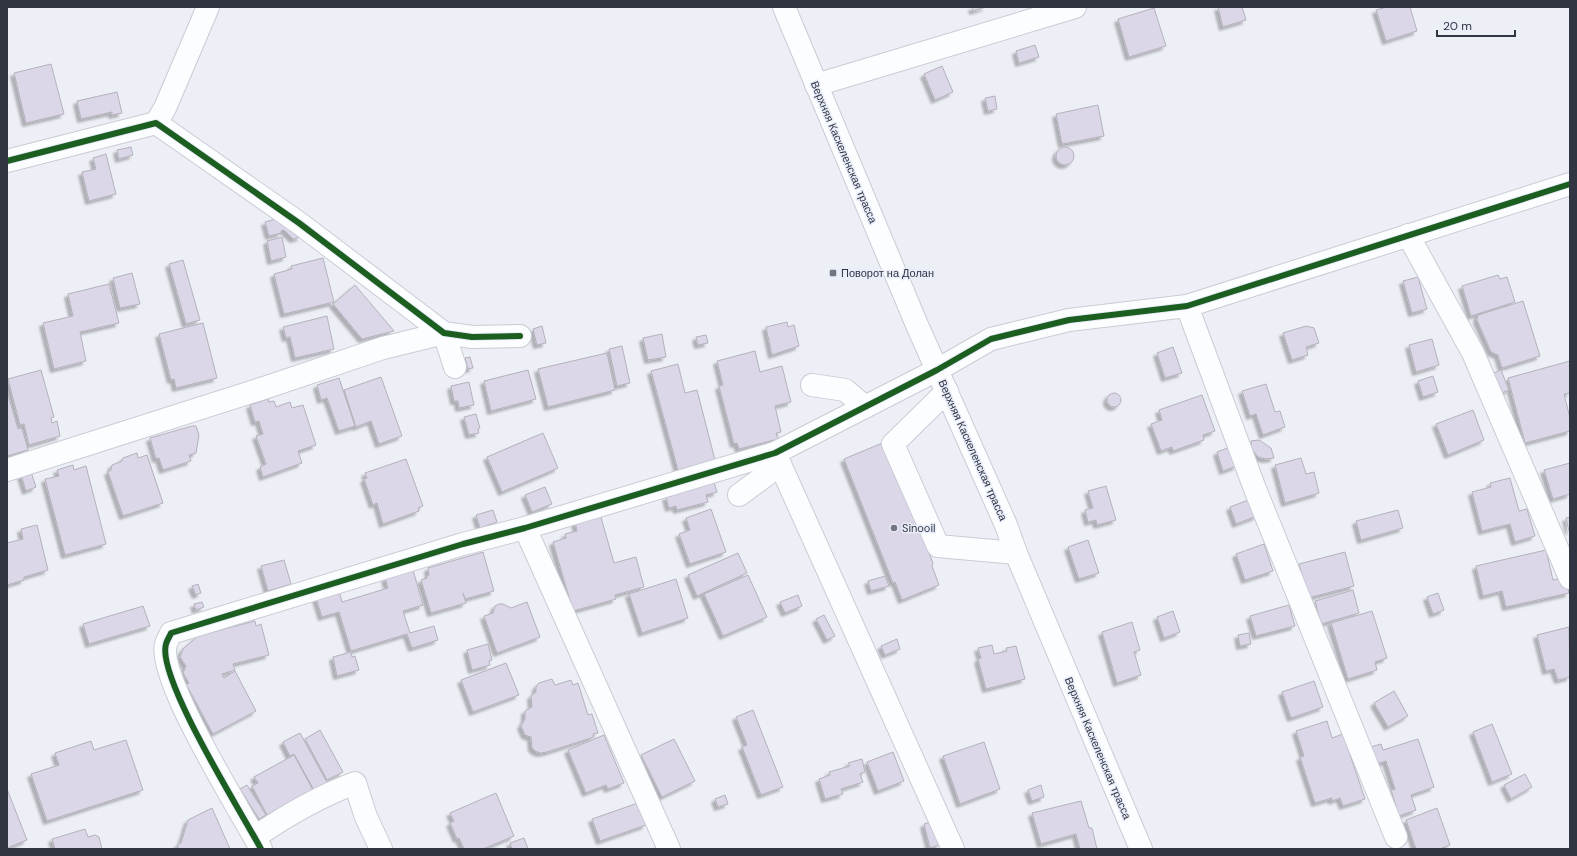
<svg xmlns="http://www.w3.org/2000/svg" width="1577" height="856" font-family="'DM Sans',sans-serif">
<defs>
<filter id="shadow"><feDropShadow dx="-3.5" dy="3.5" stdDeviation="1" flood-color="#0004"/></filter>
</defs>
<rect width="100%" height="100%" fill="#edeff6"/>
<g fill="#dcd6e9" stroke="#b3b1ba" filter="url(#shadow)">
<path d="M 972,7 L 986,7 L 973,11 Z"/>
<path d="M 1218,7 L 1242,7 L 1246,20 L 1223,27 Z"/>
<path d="M 1387,7 L 1410,7 L 1417,31 L 1386,41 L 1376,10 Z"/>
<path d="M 1154,8 L 1166,46 L 1129,57 L 1118,19 Z"/>
<path d="M 1035,45 L 1039,57 L 1019,63 L 1016,51 Z"/>
<path d="M 51,64 L 64,114 L 26,123 L 14,73 Z"/>
<path d="M 942,66 L 953,92 L 935,100 L 924,74 Z"/>
<path d="M 117,92 L 122,113 L 112,115 L 112,112 L 81,119 L 77,101 Z"/>
<path d="M 995,96 L 997,109 L 988,111 L 985,98 Z"/>
<path d="M 1098,105 L 1104,136 L 1062,144 L 1056,114 Z"/>
<path d="M 131,147 L 133,155 L 119,159 L 117,150 Z"/>
<circle cx="1065" cy="156" r="9"/>
<path d="M 106,154 L 116,194 L 89,201 L 82,172 L 96,169 L 93,158 Z"/>
<path d="M 279,218 L 301,237 L 293,239 L 284,230 L 281,231 L 281,233 L 269,236 L 265,222 Z"/>
<path d="M 282,237 L 286,257 L 271,261 L 267,241 Z"/>
<path d="M 323,258 L 334,302 L 284,314 L 274,274 L 292,269 L 291,266 Z"/>
<path d="M 183,260 L 200,320 L 186,324 L 169,264 Z"/>
<path d="M 132,273 L 140,304 L 120,308 L 113,278 Z"/>
<path d="M 1498,275 L 1500,279 L 1507,277 L 1515,302 L 1471,316 L 1462,286 Z"/>
<path d="M 1418,277 L 1427,309 L 1412,313 L 1403,281 Z"/>
<path d="M 109,284 L 119,323 L 80,332 L 86,361 L 54,369 L 43,323 L 73,316 L 68,294 Z"/>
<path d="M 355,285 L 394,331 L 362,339 L 333,304 Z"/>
<path d="M 1523,301 L 1540,356 L 1502,368 L 1498,355 L 1491,352 L 1477,320 L 1478,315 Z"/>
<path d="M 327,316 L 334,349 L 295,358 L 290,337 L 286,338 L 283,327 Z"/>
<path d="M 787,322 L 788,327 L 794,325 L 799,346 L 772,355 L 766,327 Z"/>
<path d="M 203,323 L 217,378 L 176,388 L 174,379 L 171,380 L 159,334 Z"/>
<path d="M 542,326 L 546,343 L 537,345 L 533,329 Z"/>
<path d="M 1306,326 L 1314,328 L 1319,343 L 1306,347 L 1308,355 L 1292,360 L 1283,333 Z"/>
<path d="M 662,334 L 666,357 L 648,360 L 643,338 Z"/>
<path d="M 706,335 L 708,343 L 698,345 L 696,337 Z"/>
<path d="M 1432,339 L 1439,365 L 1416,372 L 1409,345 Z"/>
<path d="M 622,346 L 630,383 L 617,386 L 609,349 Z"/>
<path d="M 1173,347 L 1182,373 L 1165,378 L 1157,353 Z"/>
<path d="M 755,351 L 760,372 L 782,366 L 791,402 L 775,406 L 781,432 L 776,433 L 778,439 L 739,449 L 737,443 L 734,444 L 719,386 L 723,385 L 717,361 Z"/>
<path d="M 607,353 L 615,390 L 548,407 L 538,369 Z"/>
<path d="M 470,357 L 473,368 L 468,369 L 465,358 Z"/>
<path d="M 1570,361 L 1570,393 L 1564,394 L 1570,418 L 1570,431 L 1525,443 L 1508,378 Z"/>
<path d="M 678,364 L 685,393 L 697,390 L 715,460 L 678,470 L 651,371 Z"/>
<path d="M 41,370 L 54,417 L 51,418 L 52,423 L 57,421 L 60,436 L 29,445 L 24,424 L 20,425 L 8,379 Z"/>
<path d="M 528,370 L 536,399 L 491,411 L 484,381 Z"/>
<path d="M 1501,370 L 1509,390 L 1497,395 L 1489,375 Z"/>
<path d="M 1433,376 L 1438,392 L 1423,397 L 1418,381 Z"/>
<path d="M 381,377 L 402,436 L 379,444 L 371,421 L 356,427 L 344,390 Z"/>
<path d="M 339,378 L 355,426 L 339,431 L 327,398 L 321,400 L 317,385 Z"/>
<path d="M 469,382 L 474,405 L 459,408 L 458,401 L 454,401 L 451,386 Z"/>
<path d="M 1266,384 L 1275,412 L 1280,411 L 1285,427 L 1263,435 L 1256,414 L 1250,416 L 1242,391 Z"/>
<path d="M 7,391 L 18,429 L 22,428 L 28,450 L 7,456 Z"/>
<circle cx="1114" cy="400" r="7"/>
<path d="M 1202,395 L 1215,431 L 1203,435 L 1204,440 L 1173,451 L 1172,447 L 1161,451 L 1151,424 L 1162,420 L 1159,410 Z"/>
<path d="M 268,399 L 269,402 L 274,401 L 276,407 L 290,402 L 292,408 L 303,405 L 316,445 L 298,451 L 302,463 L 263,477 L 260,467 L 266,464 L 256,436 L 263,434 L 259,421 L 255,422 L 250,405 Z"/>
<path d="M 1473,410 L 1484,440 L 1448,455 L 1436,424 Z"/>
<path d="M 476,414 L 480,428 L 478,429 L 479,433 L 469,435 L 464,417 Z"/>
<path d="M 192,426 L 196,426 L 199,435 L 196,453 L 189,455 L 191,461 L 163,470 L 159,458 L 156,459 L 150,438 Z"/>
<path d="M 543,433 L 558,468 L 502,492 L 487,457 Z"/>
<path d="M 1259,440 L 1271,448 L 1274,458 L 1266,459 L 1258,457 L 1251,448 L 1251,441 Z"/>
<path d="M 885,442 L 933,563 L 932,566 L 939,585 L 902,600 L 895,582 L 893,583 L 844,459 Z"/>
<path d="M 1230,447 L 1237,466 L 1223,471 L 1217,452 Z"/>
<path d="M 137,453 L 138,458 L 147,455 L 163,503 L 123,516 L 108,472 L 111,470 L 112,465 L 122,461 L 123,458 Z"/>
<path d="M 1301,458 L 1306,474 L 1314,472 L 1319,493 L 1285,503 L 1275,465 Z"/>
<path d="M 406,459 L 423,506 L 418,508 L 419,511 L 383,524 L 377,503 L 373,505 L 364,479 L 367,478 L 365,473 Z"/>
<path d="M 1570,463 L 1570,494 L 1553,499 L 1544,470 Z"/>
<path d="M 73,465 L 74,470 L 86,466 L 106,544 L 65,555 L 45,479 L 59,476 L 57,470 Z"/>
<path d="M 31,472 L 36,487 L 26,491 L 21,475 Z"/>
<path d="M 1510,478 L 1519,511 L 1527,509 L 1535,536 L 1515,542 L 1510,524 L 1482,531 L 1472,492 L 1491,487 L 1490,483 Z"/>
<path d="M 713,479 L 717,492 L 706,495 L 708,502 L 677,510 L 676,506 L 669,508 L 666,497 L 672,496 L 670,490 Z"/>
<path d="M 1106,486 L 1116,520 L 1097,525 L 1096,520 L 1088,522 L 1085,510 L 1093,508 L 1088,491 Z"/>
<path d="M 545,487 L 552,504 L 532,512 L 525,495 Z"/>
<path d="M 1251,499 L 1257,516 L 1236,524 L 1230,507 Z"/>
<path d="M 711,509 L 726,552 L 690,564 L 679,534 L 690,530 L 686,518 Z"/>
<path d="M 493,510 L 497,522 L 480,528 L 476,515 Z"/>
<path d="M 1398,510 L 1403,528 L 1361,540 L 1356,521 Z"/>
<path d="M 600,514 L 614,563 L 636,557 L 644,587 L 615,595 L 616,599 L 573,611 L 553,542 L 566,538 L 565,534 L 577,531 L 575,521 Z"/>
<path d="M 1570,517 L 1570,531 L 1569,531 L 1566,518 Z"/>
<path d="M 37,525 L 48,570 L 24,577 L 24,580 L 7,585 L 7,543 L 23,539 L 21,529 Z"/>
<path d="M 1088,540 L 1099,573 L 1079,579 L 1068,547 Z"/>
<path d="M 1264,544 L 1273,571 L 1245,580 L 1236,554 Z"/>
<path d="M 1546,550 L 1553,580 L 1566,577 L 1569,593 L 1506,607 L 1502,591 L 1483,596 L 1476,566 Z"/>
<path d="M 483,552 L 494,591 L 465,599 L 463,593 L 466,603 L 431,613 L 421,580 L 427,578 L 427,576 L 429,575 L 428,568 Z"/>
<path d="M 1345,552 L 1354,586 L 1308,598 L 1299,564 Z"/>
<path d="M 738,553 L 747,573 L 697,596 L 688,575 Z"/>
<path d="M 284,560 L 291,584 L 268,591 L 261,566 Z"/>
<path d="M 413,570 L 423,605 L 403,611 L 410,633 L 434,626 L 438,640 L 412,648 L 407,634 L 351,651 L 339,612 L 322,617 L 316,598 L 339,591 L 342,602 L 388,588 L 385,578 Z"/>
<path d="M 748,575 L 767,617 L 723,636 L 704,594 Z"/>
<path d="M 885,576 L 889,586 L 871,591 L 868,581 Z"/>
<path d="M 676,579 L 688,618 L 642,633 L 629,594 Z"/>
<path d="M 198,584 L 201,593 L 196,595 L 192,586 Z"/>
<path d="M 1353,590 L 1359,613 L 1321,624 L 1315,601 Z"/>
<path d="M 1438,593 L 1444,610 L 1433,614 L 1427,597 Z"/>
<path d="M 798,595 L 802,606 L 785,613 L 780,602 Z"/>
<path d="M 202,602 L 204,607 L 196,610 L 194,604 Z"/>
<path d="M 527,602 L 540,637 L 497,653 L 484,616 L 493,613 L 495,606 L 499,604 L 503,604 L 511,608 Z"/>
<path d="M 1289,605 L 1295,626 L 1256,636 L 1250,616 Z"/>
<path d="M 143,606 L 150,626 L 89,644 L 83,624 Z"/>
<path d="M 1173,611 L 1180,632 L 1164,638 L 1157,617 Z"/>
<path d="M 1372,611 L 1387,658 L 1375,662 L 1377,670 L 1348,679 L 1331,623 Z"/>
<path d="M 824,615 L 835,636 L 827,640 L 816,619 Z"/>
<path d="M 255,621 L 256,626 L 261,624 L 269,655 L 233,664 L 235,670 L 222,674 L 224,678 L 235,671 L 256,711 L 213,734 L 186,684 L 189,683 L 183,673 L 186,666 L 180,657 L 183,649 L 198,636 Z"/>
<path d="M 1132,622 L 1140,650 L 1134,652 L 1141,675 L 1117,683 L 1102,632 Z"/>
<path d="M 1569,627 L 1570,677 L 1558,680 L 1554,669 L 1546,671 L 1537,635 Z"/>
<path d="M 1249,633 L 1251,644 L 1240,646 L 1238,635 Z"/>
<path d="M 897,639 L 900,649 L 885,655 L 881,646 Z"/>
<path d="M 488,644 L 492,660 L 489,661 L 490,665 L 472,670 L 467,650 Z"/>
<path d="M 992,645 L 994,654 L 1007,651 L 1006,648 L 1016,646 L 1025,679 L 986,689 L 978,659 L 981,658 L 978,648 Z"/>
<path d="M 351,652 L 352,657 L 355,656 L 359,670 L 337,676 L 333,657 Z"/>
<path d="M 506,663 L 519,695 L 473,712 L 461,680 Z"/>
<path d="M 552,679 L 555,685 L 571,680 L 573,685 L 578,683 L 588,715 L 592,714 L 598,733 L 593,734 L 594,737 L 547,752 L 540,753 L 535,751 L 532,748 L 531,737 L 525,735 L 521,726 L 525,719 L 525,711 L 532,707 L 531,696 L 536,692 L 536,687 L 539,683 Z"/>
<path d="M 1314,681 L 1323,707 L 1291,718 L 1282,692 Z"/>
<path d="M 1394,691 L 1408,716 L 1388,727 L 1374,703 Z"/>
<path d="M 753,710 L 783,787 L 761,795 L 742,747 L 747,745 L 736,717 Z"/>
<path d="M 1327,721 L 1332,738 L 1343,734 L 1365,799 L 1343,806 L 1340,798 L 1332,801 L 1332,798 L 1315,803 L 1300,757 L 1304,756 L 1296,731 Z"/>
<path d="M 1492,724 L 1512,774 L 1492,782 L 1473,732 Z"/>
<path d="M 320,730 L 343,772 L 327,780 L 305,739 Z"/>
<path d="M 300,733 L 329,786 L 314,790 L 294,754 L 290,756 L 283,742 Z"/>
<path d="M 604,735 L 624,783 L 608,789 L 606,785 L 586,793 L 568,750 Z"/>
<path d="M 674,739 L 695,781 L 662,797 L 641,755 Z"/>
<path d="M 1418,739 L 1434,787 L 1411,795 L 1416,810 L 1399,816 L 1391,790 L 1395,789 L 1386,761 L 1377,764 L 1371,747 L 1381,744 L 1383,750 Z"/>
<path d="M 126,740 L 143,790 L 47,821 L 31,774 L 59,765 L 55,753 L 91,741 L 94,750 Z"/>
<path d="M 984,742 L 1000,789 L 960,804 L 943,756 Z"/>
<path d="M 893,752 L 904,781 L 878,791 L 867,762 Z"/>
<path d="M 294,755 L 313,790 L 267,815 L 252,786 L 258,783 L 254,777 Z"/>
<path d="M 862,759 L 865,772 L 860,774 L 863,782 L 841,789 L 843,794 L 825,799 L 819,779 L 830,775 L 829,772 L 850,766 L 848,763 Z"/>
<path d="M 1525,774 L 1532,787 L 1511,799 L 1504,785 Z"/>
<path d="M 247,785 L 266,815 L 259,819 L 240,789 Z"/>
<path d="M 1041,785 L 1044,797 L 1032,801 L 1028,790 Z"/>
<path d="M 7,789 L 27,840 L 7,848 Z"/>
<path d="M 496,793 L 514,836 L 483,849 L 464,849 L 459,838 L 457,839 L 450,823 L 454,821 L 450,813 Z"/>
<path d="M 725,795 L 728,804 L 718,807 L 715,799 Z"/>
<path d="M 1081,801 L 1089,828 L 1092,828 L 1097,849 L 1080,849 L 1076,834 L 1041,844 L 1032,813 Z"/>
<path d="M 638,803 L 646,825 L 600,841 L 592,819 Z"/>
<path d="M 212,808 L 230,849 L 179,849 L 177,845 L 181,843 L 188,820 Z"/>
<path d="M 1437,808 L 1450,845 L 1440,849 L 1416,849 L 1406,820 Z"/>
<path d="M 933,821 L 940,845 L 930,848 L 924,824 Z"/>
<path d="M 85,829 L 88,837 L 95,835 L 99,837 L 102,849 L 55,849 L 52,839 Z"/>
<path d="M 524,838 L 528,849 L 512,849 L 510,843 Z"/>
</g>
<g fill="none" stroke-linecap="round" stroke-linejoin="round">
<defs>
<g id="minor">
<path d="M 816,85 L 1075,7"/>
<path d="M 156,123 L 165,108 L 208,7"/>
<path d="M 7,161 L 156,123 L 299,223 L 444,333 L 472,337 L 520,336"/>
<path d="M 1408,235 L 1473,353 L 1570,578"/>
<path d="M 1187,306 L 1255,489 L 1396,837"/>
<path d="M 812,385 L 845,390 L 865,407"/>
<path d="M 947,391 L 893,444 L 938,546 L 1016,553"/>
<path d="M 775,453 L 953,849"/>
<path d="M 7,470 L 267,387 L 383,348 L 444,333 L 455,367"/>
<path d="M 739,495 L 780,465"/>
<path d="M 525,528 L 669,849"/>
<path d="M 255,837 C 287,815 318,797 355,783 L 366,817 L 381,849"/>
<path d="M 261,849 C 242,813 156,677 166,644 C 167,640 170,636 171,633 L 463,544 L 525,528 L 775,453 L 937,370 L 991,339 L 1069,320 L 1187,306 L 1570,184"/>
</g>
<path id="major" d="M 784,7 L 917,325 L 1006,525 L 1016,553 L 1141,849"/>
</defs>
<use href="#minor" stroke="#c9ccd5" stroke-width="24"/>
<use href="#major" stroke="#c9ccd5" stroke-width="24"/>
<use href="#minor" stroke="#fcfdfe" stroke-width="22"/>
<use href="#major" stroke="#fcfdfe" stroke-width="22"/>
<defs>
<g id="cycleway">
<path d="M 7,161 L 156,123 L 299,223 L 444,333 L 472,337 L 520,336"/>
<path d="M 261,849 C 242,813 156,677 166,644 C 167,640 170,636 171,633 L 463,544 L 525,528 L 775,453 L 937,370 L 991,339 L 1069,320 L 1187,306 L 1570,184"/>
</g>
</defs>
<use href="#cycleway" stroke="#e9edfa" stroke-width="8"/>
<use href="#cycleway" stroke="#1b5e20" stroke-width="6"/>
</g>
<g fill="#737681" stroke="#e9edfa" stroke-width="1.5">
<rect x="829" y="269" width="8" height="8" rx="2"/>
<circle cx="894" cy="528" r="4"/>
</g>
<g text-anchor="middle" stroke-width="3" stroke-linejoin="round" paint-order="stroke">
<g font-size="11" fill="#313542" stroke="#e9edfa">
<text transform="translate(844 152) rotate(67)" y="4">Верхняя Каскеленская трасса</text>
<text transform="translate(973 450) rotate(66)" y="4">Верхняя Каскеленская трасса</text>
<text transform="translate(1098 748) rotate(67)" y="4">Верхняя Каскеленская трасса</text>
</g>
<g font-size="11" fill="#313542" stroke="#e9edfa" text-anchor="start">
<text x="841" y="277">Поворот на Долан</text>
<text x="902" y="532">Sinooil</text>
</g>
</g>
<rect width="1577" height="856" fill="none" stroke="#313542" stroke-width="16"/>
<path d="M1437 30v6h78v-6" fill="none" stroke="#313542" stroke-width="2"/>
<text x="1443" y="30" font-size="12" fill="#313542" stroke="#e9edfa" stroke-width="3" paint-order="stroke">20 m</text>
</svg>
